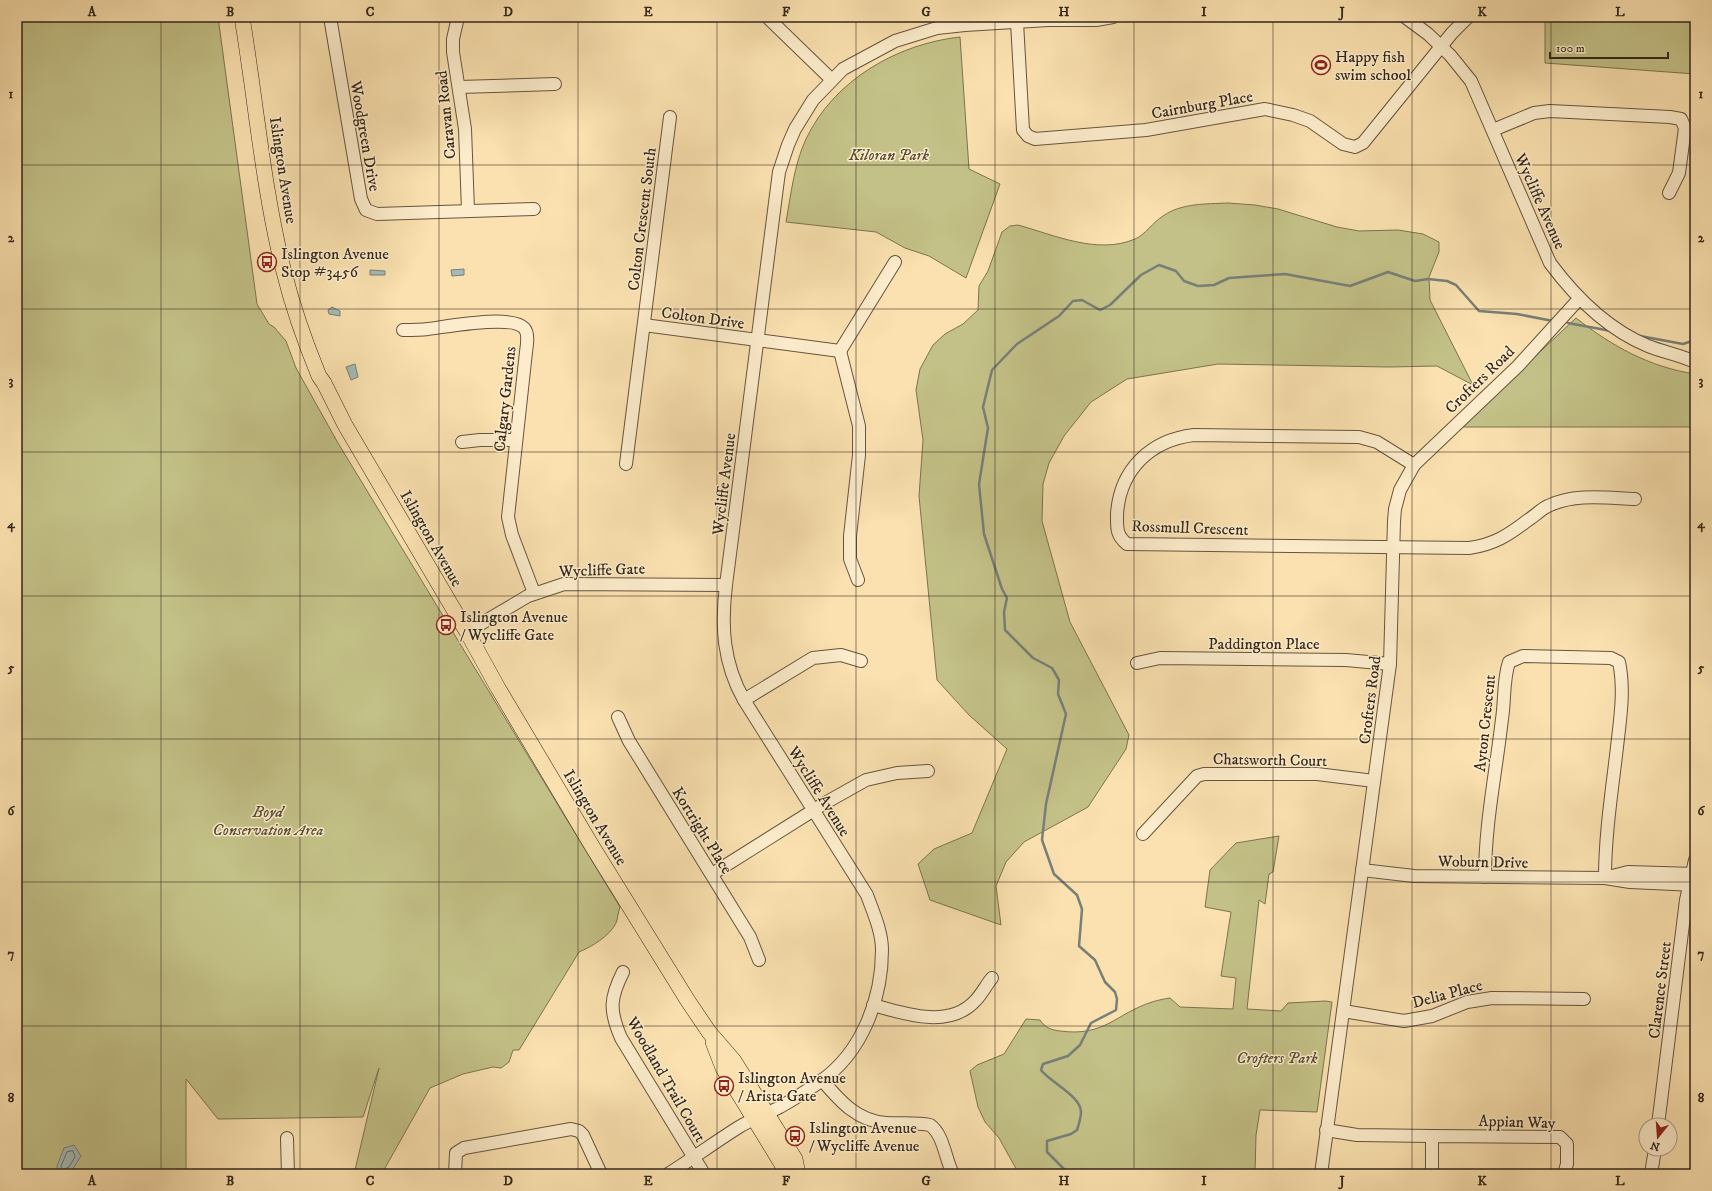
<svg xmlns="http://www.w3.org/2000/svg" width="1712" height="1191" font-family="'IM FELL DW Pica',serif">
<rect width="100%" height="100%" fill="#fae1af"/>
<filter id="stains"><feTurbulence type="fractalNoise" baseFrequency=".005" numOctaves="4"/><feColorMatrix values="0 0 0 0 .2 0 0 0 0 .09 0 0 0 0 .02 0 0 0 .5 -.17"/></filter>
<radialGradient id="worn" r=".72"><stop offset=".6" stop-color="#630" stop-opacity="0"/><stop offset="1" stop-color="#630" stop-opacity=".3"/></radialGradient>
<g fill="#c3c187" stroke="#7b7451">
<path d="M 17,17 L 218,17 L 257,304 L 269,324 L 274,327 L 286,341 L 296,368 L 338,443 L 620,907 C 618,912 618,918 616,923 C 610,936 591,947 579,952 L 519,1050 L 513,1050 L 509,1062 L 501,1068 L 493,1067 L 463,1074 L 430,1088 L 385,1168 L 378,1174 L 358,1174 L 355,1170 L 379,1068 L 363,1117 L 218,1119 L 186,1079 L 186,1174 L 17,1174 Z"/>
<path d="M 1545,17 L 1695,17 L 1695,74 L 1545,63 Z"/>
<path d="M 960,37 L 969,169 L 1000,184 L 966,278 L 929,256 L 905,248 L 876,232 L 786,222 C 791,194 794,165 806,139 C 834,80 897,44 960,37 Z"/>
<path d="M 1228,203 L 1255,205 L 1278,209 L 1337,227 L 1359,231 L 1398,230 L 1423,234 L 1439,242 L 1439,252 L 1429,277 L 1430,300 L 1473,385 L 1437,366 L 1389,367 L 1218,364 L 1127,379 L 1091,402 L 1064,436 L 1049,463 L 1043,484 L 1042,521 L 1070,622 L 1129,735 L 1126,749 L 1088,807 L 1024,842 L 1006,862 L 996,886 L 1001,925 L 930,900 L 918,864 L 934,849 L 972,833 L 1007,749 L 969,715 L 937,680 L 919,496 L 923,440 L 916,390 L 920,369 L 933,345 L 945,334 L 963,324 L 978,310 L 979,286 L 988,271 L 1002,232 L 1010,226 L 1018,225 C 1054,235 1098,255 1135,239 C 1145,235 1153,222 1163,216 C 1181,203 1207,204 1228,203 Z"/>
<path d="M 1576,318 C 1612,346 1649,367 1695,374 L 1695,427 L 1460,427 Z"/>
<path d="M 1279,836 L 1273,872 L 1269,874 L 1265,904 L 1259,900 L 1247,1009 L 1281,1011 L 1288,1003 L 1325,1001 L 1332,1002 L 1317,1112 L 1260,1110 L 1256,1135 L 1255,1174 L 1019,1174 L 999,1138 L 985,1122 L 978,1107 L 970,1071 L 977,1065 L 1004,1054 L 1026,1019 L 1040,1020 C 1045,1028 1052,1030 1060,1031 C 1105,1037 1115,1014 1152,1002 C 1158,1000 1164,999 1170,998 L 1180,1007 L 1233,1009 L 1236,978 L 1221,976 L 1231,912 L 1205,907 L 1210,870 L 1236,843 Z"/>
</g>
<g fill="#a4bbb7" stroke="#777f79">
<path d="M 1316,61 L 1327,63 L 1328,67 L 1326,70 L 1320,70 L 1315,66 Z"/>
<path d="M 464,269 L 464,275 L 452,276 L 451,270 Z"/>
<path d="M 370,270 L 385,271 L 385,275 L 370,275 Z"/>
<path d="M 332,307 L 340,311 L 340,316 L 329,314 L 328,310 Z"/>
<path d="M 355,364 L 358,377 L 351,380 L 346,367 Z"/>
<path d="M 74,1145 L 81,1156 L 71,1172 L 57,1173 L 57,1166 L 64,1148 Z"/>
</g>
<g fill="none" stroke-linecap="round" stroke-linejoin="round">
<path stroke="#6c7069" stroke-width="1" d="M 73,1151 L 75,1157 L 69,1167 L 62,1170 L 61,1166 L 67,1152 Z"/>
<g stroke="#777f79" stroke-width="2.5">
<path d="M 1568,323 L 1611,331"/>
<path d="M 1640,336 L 1683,344 L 1695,340"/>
<path d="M 1069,1174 L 1047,1152 L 1047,1141 L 1071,1134 L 1077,1130 C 1079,1124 1081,1118 1081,1112 C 1081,1096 1050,1082 1041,1070 L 1043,1064 L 1068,1056 L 1080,1045 L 1091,1023 L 1116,1010 L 1117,999 L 1115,992 L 1105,982 L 1095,960 L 1079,946 L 1082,909 L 1077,895 L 1054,874 L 1042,840 L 1046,804 L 1066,714 L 1058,694 L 1059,680 L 1052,668 L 1033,658 L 1005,630 L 1004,612 L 1007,598 L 1002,589 L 984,534 L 979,484 L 988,428 L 983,407 L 992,370 L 1017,344 L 1059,316 L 1073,301 L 1082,300 L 1100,310 L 1110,305 L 1141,275 L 1159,265 L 1176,271 L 1184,281 L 1198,286 L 1214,285 L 1229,278 L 1285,274 L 1350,286 L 1388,272 L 1415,281 L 1428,279 L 1447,281 L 1456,285 L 1479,311 L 1517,314 L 1553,321"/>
</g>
<defs>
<g id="minor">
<path d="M 330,17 L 361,199 L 366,210 L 377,214 L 534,209"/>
<path d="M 458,17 L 453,39 L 453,52 L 465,129 L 468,210"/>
<path d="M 767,17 L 831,79"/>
<path d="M 1405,17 L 1428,34 L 1450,55 L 1471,81 L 1550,263 C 1576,298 1607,329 1648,346 C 1663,352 1680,355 1695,362"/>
<path d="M 1017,22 L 1023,130 L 1028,136 L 1035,139 L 1146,130 L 1265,109 L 1293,115 L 1310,121 L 1343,144 L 1355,147 L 1363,143 L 1452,33 L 1468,17"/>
<path d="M 459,87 L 555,84"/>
<path d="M 1493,130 L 1534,113 L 1550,111 L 1670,117 L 1681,119 L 1685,128 L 1679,173 L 1669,193"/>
<path d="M 644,325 L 840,351"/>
<path d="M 403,330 C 411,330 420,330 428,329 C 446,327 511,314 524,328 C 529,333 527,345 526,352 L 508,517 L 512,535 L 534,593"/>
<path d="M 840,351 L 859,426 L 859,455 L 850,536 L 850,559 L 858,580"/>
<path d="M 840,351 L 895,262"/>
<path d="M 462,442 L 480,440 L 516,440"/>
<path d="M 626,464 L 670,117"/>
<path d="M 1414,465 L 1377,442 L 1359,437 L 1194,435 C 1151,440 1120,469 1117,514 C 1117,528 1116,535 1127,544 L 1469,548 C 1493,545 1509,535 1528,520 C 1535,516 1541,509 1548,506 C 1575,493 1607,498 1635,499"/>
<path d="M 467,632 L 528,596 L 564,584 L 726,585"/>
<path d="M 1137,663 L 1160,658 L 1346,660 L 1390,664"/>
<path d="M 744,700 L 813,658 L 841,655 L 861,661"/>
<path d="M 618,717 L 629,741 L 750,937 L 759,960"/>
<path d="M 1143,834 L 1197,776 L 1204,774 L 1317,774 L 1374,781"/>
<path d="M 1362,870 L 1414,876 L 1605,878 L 1630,882 L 1695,885"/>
<path d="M 712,874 L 825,803 L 866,780 L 897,773 L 928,771"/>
<path d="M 1485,877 C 1485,824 1496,772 1502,719 C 1505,700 1503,680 1509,662 L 1523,656 L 1611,658 L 1619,662 C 1625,690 1620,720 1617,747 C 1612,791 1605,834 1605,878"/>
<path d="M 1608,877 L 1628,872 L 1695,874"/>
<path d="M 623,972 C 610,998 609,1010 621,1038 L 704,1174"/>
<path d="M 873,1005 C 905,1014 949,1029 975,1001 C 982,994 986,985 992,978"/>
<path d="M 1343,1011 L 1404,1021 L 1432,1016 L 1467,1002 L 1492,998 L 1584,999"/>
<path d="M 822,1080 C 840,1101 857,1121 886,1123 C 901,1124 915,1122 930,1125 C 944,1135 945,1159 953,1174"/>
<path d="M 1658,1125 L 1686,900 L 1695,860"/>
<path d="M 1326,1130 L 1357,1135 L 1432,1136"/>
<path d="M 287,1138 L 288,1174"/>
<path d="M 455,1174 L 456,1153 L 464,1148 L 571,1129 L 579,1131 L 583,1135 L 601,1174"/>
<path d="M 668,1174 C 692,1159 715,1142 739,1127 C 752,1119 766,1114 780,1107 C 794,1099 808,1090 821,1081 C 862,1052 882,999 882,950 C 882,931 873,912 867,895 L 744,700 C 723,663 721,626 726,585 L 776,195 L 779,172 L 788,145 L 795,129 L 813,100 L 843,69 L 895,41 L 937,28 L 965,25 L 1048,20 L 1096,20 L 1113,17"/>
<path d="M 1321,1174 L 1390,664 L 1394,521 L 1395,509 L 1400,490 L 1414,465 L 1518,366 L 1579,299"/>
<path d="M 1432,1174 L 1432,1136 L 1560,1137 L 1567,1144 L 1567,1164 L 1564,1174"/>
<path d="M 1651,1174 L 1655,1149"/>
</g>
<g id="major">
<path d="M 242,17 C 256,102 263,189 284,272 C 293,308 305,342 319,376 L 324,383 L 345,425 L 467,632 L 498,688 L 592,846 L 688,1001 L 709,1032 L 734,1061 L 795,1159 L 798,1174"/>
<path d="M 713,1042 L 723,1068 L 783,1166 L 790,1174"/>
</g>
</defs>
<use href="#minor" stroke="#655540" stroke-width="14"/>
<use href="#major" stroke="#33261b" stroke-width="16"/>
<use href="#minor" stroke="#fceccb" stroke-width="12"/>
<use href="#major" stroke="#fae1af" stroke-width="15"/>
</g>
<path fill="none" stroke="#33261b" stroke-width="1" stroke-opacity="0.55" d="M 161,17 L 161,1174M 300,17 L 300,1174M 439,17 L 439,1174M 578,17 L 578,1174M 717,17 L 717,1174M 856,17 L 856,1174M 995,17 L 995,1174M 1134,17 L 1134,1174M 1273,17 L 1273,1174M 1412,17 L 1412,1174M 1551,17 L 1551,1174M 17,165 L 1695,165M 17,309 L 1695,309M 17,452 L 1695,452M 17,596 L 1695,596M 17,739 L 1695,739M 17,882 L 1695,882M 17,1026 L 1695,1026"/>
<defs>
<symbol id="stadium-ring" viewBox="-11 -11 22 22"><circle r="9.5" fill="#fceccb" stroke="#8f2418" stroke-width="1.5"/><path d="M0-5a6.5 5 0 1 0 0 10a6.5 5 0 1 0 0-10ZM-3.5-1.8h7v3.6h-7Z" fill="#8f2418"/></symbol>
<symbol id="bus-ring" viewBox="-11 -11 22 22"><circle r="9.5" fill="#fceccb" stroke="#8f2418" stroke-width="1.5"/><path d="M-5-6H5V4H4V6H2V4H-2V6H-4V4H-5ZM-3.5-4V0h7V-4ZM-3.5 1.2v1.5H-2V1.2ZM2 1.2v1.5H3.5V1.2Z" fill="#8f2418"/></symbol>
</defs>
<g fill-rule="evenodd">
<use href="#stadium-ring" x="1310" y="54" width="22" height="22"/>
<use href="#bus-ring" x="256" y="251" width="22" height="22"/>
<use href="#bus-ring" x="435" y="614" width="22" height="22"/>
<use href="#bus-ring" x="713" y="1075" width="22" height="22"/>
<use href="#bus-ring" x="784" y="1125" width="22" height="22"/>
</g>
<g text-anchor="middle" stroke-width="3" stroke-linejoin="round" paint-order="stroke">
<g font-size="16" fill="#33261b" stroke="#fceccb" text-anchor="start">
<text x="1335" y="62">Happy fish<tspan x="1335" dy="18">swim school</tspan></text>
<text x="281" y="259">Islington Avenue<tspan x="281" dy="18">Stop #3456</tspan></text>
<text x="460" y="622">Islington Avenue<tspan x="460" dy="18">/ Wycliffe Gate</tspan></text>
<text x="738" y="1083">Islington Avenue<tspan x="738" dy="18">/ Arista Gate</tspan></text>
<text x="809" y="1133">Islington Avenue<tspan x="809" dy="18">/ Wycliffe Avenue</tspan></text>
</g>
<g font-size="16" fill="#33261b" stroke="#fceccb">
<text transform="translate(1202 104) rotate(-10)" y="6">Cairnburg Place</text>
<text transform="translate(445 115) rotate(-96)" y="6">Caravan Road</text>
<text transform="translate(366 136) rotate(80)" y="6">Woodgreen Drive</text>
<text transform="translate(284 170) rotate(81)" y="6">Islington Avenue</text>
<text transform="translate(1541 201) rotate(66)" y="6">Wycliffe Avenue</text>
<text transform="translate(641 219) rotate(-83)" y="6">Colton Crescent South</text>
<text transform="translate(703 317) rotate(8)" y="6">Colton Drive</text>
<text transform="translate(1479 379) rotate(-44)" y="6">Crofters Road</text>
<text transform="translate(504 399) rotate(-84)" y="6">Calgary Gardens</text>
<text transform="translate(723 484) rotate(-83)" y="6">Wycliffe Avenue</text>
<text transform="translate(1190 527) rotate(2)" y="6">Rossmull Crescent</text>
<text transform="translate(432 538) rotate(60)" y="6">Islington Avenue</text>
<text transform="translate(602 569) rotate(-2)" y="6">Wycliffe Gate</text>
<text x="1264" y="649">Paddington Place</text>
<text transform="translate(1369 700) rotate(-83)" y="6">Crofters Road</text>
<text transform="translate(1484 723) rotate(-84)" y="6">Ayton Crescent</text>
<text transform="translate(1270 759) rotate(1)" y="6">Chatsworth Court</text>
<text transform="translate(820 791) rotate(58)" y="6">Wycliffe Avenue</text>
<text transform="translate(596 817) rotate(59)" y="6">Islington Avenue</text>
<text transform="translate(703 830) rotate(58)" y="6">Kortright Place</text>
<text transform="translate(1483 861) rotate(1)" y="6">Woburn Drive</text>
<text transform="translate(1659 990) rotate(-83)" y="6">Clarence Street</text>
<text transform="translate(1447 993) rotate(-15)" y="6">Delia Place</text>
<text transform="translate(667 1079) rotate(60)" y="6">Woodland Trail Court</text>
<text transform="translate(1517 1121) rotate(2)" y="6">Appian Way</text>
</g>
<g font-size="16" font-style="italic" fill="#574d36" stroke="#fceccb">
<text x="889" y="160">Kiloran Park</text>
<text x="268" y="817">Boyd<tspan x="268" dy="18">Conservation Area</tspan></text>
<text x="1277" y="1063">Crofters Park</text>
</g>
</g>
<rect width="1712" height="1191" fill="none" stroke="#fae1af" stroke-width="44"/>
<g transform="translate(1658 1137) rotate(197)"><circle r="19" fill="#fceccb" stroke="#ac9d85"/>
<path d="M0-3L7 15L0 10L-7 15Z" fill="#8f2418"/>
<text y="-6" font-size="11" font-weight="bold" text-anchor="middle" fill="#33261b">N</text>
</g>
<path d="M1550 52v6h118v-6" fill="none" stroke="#33261b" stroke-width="2"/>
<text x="1556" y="52" font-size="12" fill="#33261b" stroke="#fceccb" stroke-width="3" paint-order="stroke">100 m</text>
<rect x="22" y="22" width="1668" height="1147" fill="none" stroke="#33261b" stroke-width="1.5"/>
<g font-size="13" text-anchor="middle" font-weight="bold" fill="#33261b">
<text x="92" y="16">A</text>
<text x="230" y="16">B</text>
<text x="370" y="16">C</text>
<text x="508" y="16">D</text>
<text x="648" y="16">E</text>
<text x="786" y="16">F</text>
<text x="926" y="16">G</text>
<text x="1064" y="16">H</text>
<text x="1204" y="16">I</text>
<text x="1342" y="16">J</text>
<text x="1482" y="16">K</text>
<text x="1620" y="16">L</text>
<text x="11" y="98">1</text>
<text x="1701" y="98">1</text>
<text x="11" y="242">2</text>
<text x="1701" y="242">2</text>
<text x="11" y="385">3</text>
<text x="1701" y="385">3</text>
<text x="11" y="528">4</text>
<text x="1701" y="528">4</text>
<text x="11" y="672">5</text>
<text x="1701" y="672">5</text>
<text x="11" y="815">6</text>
<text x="1701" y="815">6</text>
<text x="11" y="958">7</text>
<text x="1701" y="958">7</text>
<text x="11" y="1102">8</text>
<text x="1701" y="1102">8</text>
<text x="92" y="1185">A</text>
<text x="230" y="1185">B</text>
<text x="370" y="1185">C</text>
<text x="508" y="1185">D</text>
<text x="648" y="1185">E</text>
<text x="786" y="1185">F</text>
<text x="926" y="1185">G</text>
<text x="1064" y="1185">H</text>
<text x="1204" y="1185">I</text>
<text x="1342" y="1185">J</text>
<text x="1482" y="1185">K</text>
<text x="1620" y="1185">L</text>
</g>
<rect width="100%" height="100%" filter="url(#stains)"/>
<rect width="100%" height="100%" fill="url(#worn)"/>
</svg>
